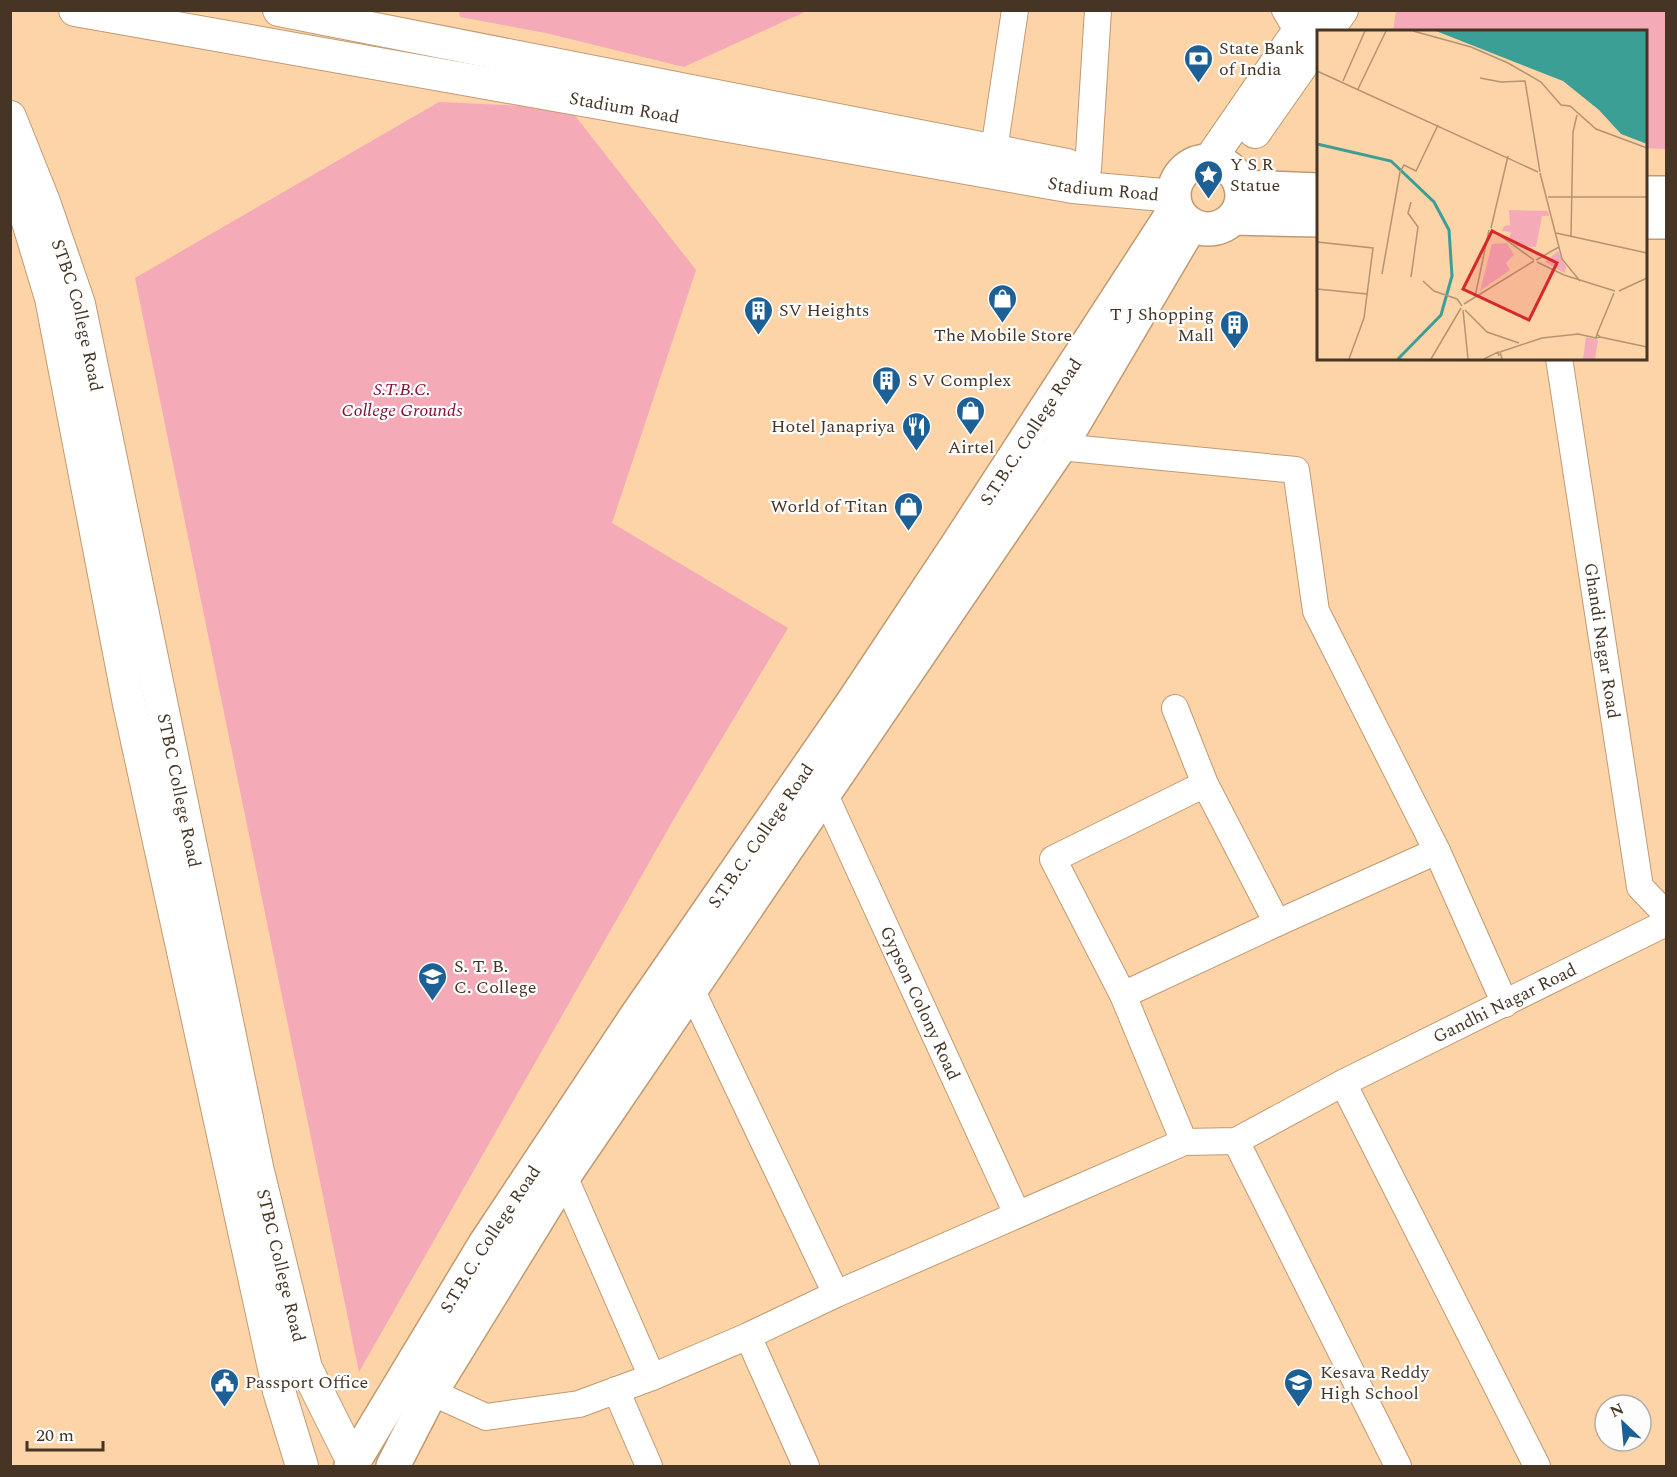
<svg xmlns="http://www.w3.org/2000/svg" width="1677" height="1477" font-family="Spectral,serif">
<rect width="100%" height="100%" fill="#fdd3a8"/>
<g fill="#f5aab8">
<path d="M 459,11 L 459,10 L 807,11 L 684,67 L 546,33 L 460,17 Z"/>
<path d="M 1396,11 L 1666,11 L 1666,149 L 1646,148 L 1646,32 L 1393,31 Z"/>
<path d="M 439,102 L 569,108 L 696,270 L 612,523 L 788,628 L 679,810 L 359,1372 L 135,278 Z"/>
</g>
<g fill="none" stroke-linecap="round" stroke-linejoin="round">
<defs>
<g id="minor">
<path d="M 1285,10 L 1298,32"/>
<path d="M 994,150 L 1015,10"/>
<path d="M 1088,169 L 1098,10"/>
<path id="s1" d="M 1559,358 L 1640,887 L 1666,914"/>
<path d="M 1060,447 L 1296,470 L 1316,611 L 1437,851"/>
<path d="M 1175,708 L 1205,784 L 1277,923 L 1437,851 L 1505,1004"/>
<path id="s2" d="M 824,793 L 1017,1214"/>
<path d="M 691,989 L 836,1294"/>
<path d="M 1123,995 L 1053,859 L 1205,784"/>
<path d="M 1343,1083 L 1537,1466"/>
<path d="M 1236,1141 L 1398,1466"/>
<path d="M 1184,1142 L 1123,995 L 1277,923"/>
<path d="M 564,1176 L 652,1377"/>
<path d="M 748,1336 L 806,1466"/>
<path d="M 616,1390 L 649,1466"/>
<path id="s3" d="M 431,1392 L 486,1417 L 579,1404 L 652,1377 L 748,1336 L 836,1294 L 1184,1142 L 1236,1141 L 1343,1083 L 1666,923"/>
</g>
<g id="tertiary">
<path id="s4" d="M 75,10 L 1073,187 L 1174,196"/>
<path d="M 279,10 L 1067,165"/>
<path d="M 1326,32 L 1342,10"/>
<path id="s5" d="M 10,117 L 44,202 L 79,304 L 257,1167 L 306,1368 L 353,1462"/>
<path d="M 1255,132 L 1318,42"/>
<path d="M 1209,161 L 1313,10"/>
<path d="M 10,180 L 25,212 L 51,298 L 129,704 L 279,1391 L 302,1466"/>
</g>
<g id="primary">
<circle cx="1208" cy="195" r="34"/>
<path d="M 1241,187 L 1318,190"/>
<path d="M 1646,193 L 1666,193"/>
<path d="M 1233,218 L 1318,220"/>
<path d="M 1646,222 L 1666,222"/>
<path id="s6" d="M 351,1466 L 485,1244 L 637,1015 L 853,702 L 956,547 L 1176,208"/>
<path d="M 393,1466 L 431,1392 L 564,1176 L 1060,447 L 1191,225"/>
</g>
</defs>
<use href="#minor" stroke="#c29a71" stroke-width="28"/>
<use href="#tertiary" stroke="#c29a71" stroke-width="34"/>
<use href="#primary" stroke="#c29a71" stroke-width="36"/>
<use href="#minor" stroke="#fff" stroke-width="26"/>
<use href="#tertiary" stroke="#fff" stroke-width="32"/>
<use href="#primary" stroke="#fff" stroke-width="33"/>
</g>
<defs>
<symbol id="bank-pin" viewBox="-11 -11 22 30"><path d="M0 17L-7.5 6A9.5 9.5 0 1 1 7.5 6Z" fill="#1d6095" stroke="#fdfdfd"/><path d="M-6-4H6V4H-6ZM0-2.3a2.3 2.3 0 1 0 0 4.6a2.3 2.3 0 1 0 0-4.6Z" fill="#fff"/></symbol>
<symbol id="sight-pin" viewBox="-11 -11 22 30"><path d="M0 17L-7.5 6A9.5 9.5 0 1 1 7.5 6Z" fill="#1d6095" stroke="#fdfdfd"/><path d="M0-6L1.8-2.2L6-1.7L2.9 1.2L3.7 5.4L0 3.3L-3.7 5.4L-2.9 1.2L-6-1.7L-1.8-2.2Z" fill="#fff"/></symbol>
<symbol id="shop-pin" viewBox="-11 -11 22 30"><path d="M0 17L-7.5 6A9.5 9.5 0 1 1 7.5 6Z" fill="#1d6095" stroke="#fdfdfd"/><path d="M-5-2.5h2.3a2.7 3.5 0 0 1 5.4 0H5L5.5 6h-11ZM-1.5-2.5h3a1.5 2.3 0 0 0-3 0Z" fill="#fff"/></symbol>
<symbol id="building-pin" viewBox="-11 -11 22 30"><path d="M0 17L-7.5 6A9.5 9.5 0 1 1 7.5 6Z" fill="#1d6095" stroke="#fdfdfd"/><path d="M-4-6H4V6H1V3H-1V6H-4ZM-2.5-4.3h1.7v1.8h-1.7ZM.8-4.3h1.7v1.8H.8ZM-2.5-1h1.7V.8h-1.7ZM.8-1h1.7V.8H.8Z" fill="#fff"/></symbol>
<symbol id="restaurant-pin" viewBox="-11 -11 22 30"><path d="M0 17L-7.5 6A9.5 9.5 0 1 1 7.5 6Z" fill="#1d6095" stroke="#fdfdfd"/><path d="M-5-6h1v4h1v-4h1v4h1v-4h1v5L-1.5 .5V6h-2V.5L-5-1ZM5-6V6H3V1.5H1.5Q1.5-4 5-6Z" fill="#fff"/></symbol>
<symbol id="university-pin" viewBox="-11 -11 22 30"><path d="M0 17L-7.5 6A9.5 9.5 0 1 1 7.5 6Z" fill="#1d6095" stroke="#fdfdfd"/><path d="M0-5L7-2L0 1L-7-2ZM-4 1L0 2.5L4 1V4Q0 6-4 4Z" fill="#fff"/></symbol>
<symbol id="civic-pin" viewBox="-11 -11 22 30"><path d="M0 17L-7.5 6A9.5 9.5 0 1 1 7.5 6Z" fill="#1d6095" stroke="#fdfdfd"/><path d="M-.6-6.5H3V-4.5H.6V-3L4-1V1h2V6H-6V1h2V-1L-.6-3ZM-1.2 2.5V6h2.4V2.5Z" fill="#fff"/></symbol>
<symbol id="school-pin" viewBox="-11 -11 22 30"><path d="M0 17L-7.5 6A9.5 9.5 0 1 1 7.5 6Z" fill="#1d6095" stroke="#fdfdfd"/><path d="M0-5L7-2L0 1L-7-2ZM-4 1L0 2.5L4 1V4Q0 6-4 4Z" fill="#fff"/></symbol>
</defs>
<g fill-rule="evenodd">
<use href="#bank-pin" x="1182" y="42" width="33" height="45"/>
<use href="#sight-pin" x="1192" y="158" width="33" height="45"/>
<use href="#shop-pin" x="986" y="282" width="33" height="45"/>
<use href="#building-pin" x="742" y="294" width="33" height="45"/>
<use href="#building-pin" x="1218" y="308" width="33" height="45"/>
<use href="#building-pin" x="870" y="364" width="33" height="45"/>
<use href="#shop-pin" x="954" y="394" width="33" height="45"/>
<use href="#restaurant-pin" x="900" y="410" width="33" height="45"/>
<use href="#shop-pin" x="892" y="490" width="33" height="45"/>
<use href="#university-pin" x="416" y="960" width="33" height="45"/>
<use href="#civic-pin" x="208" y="1366" width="33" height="45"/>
<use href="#school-pin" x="1282" y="1366" width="33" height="45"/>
</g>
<g text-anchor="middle" stroke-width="4.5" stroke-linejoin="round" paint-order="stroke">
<g font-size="18" fill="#463524" stroke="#fdfdfd" text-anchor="start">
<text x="1219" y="54">State Bank<tspan x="1219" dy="21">of India</tspan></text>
<text x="1230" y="170">Y S R<tspan x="1230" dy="21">Statue</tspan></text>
<text x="779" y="316">SV Heights</text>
<text x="1214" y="320" text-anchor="end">T J Shopping<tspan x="1214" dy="21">Mall</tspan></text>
<text x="1003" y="341" text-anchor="middle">The Mobile Store</text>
<text x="908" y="386">S V Complex</text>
<text x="895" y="432" text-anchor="end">Hotel Janapriya</text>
<text x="971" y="453" text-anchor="middle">Airtel</text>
<text x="888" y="512" text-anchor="end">World of Titan</text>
<text x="454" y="972">S. T. B.<tspan x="454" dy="21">C. College</tspan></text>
<text x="1320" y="1378">Kesava Reddy<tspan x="1320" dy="21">High School</tspan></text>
<text x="245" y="1388">Passport Office</text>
</g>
<g font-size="18" fill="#463524" stroke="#fdfdfd">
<text dy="6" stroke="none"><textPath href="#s4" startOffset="558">Stadium Road</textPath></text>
<text dy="6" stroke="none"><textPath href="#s4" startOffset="1044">Stadium Road</textPath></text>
<text dy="6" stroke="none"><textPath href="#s5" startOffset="210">STBC College Road</textPath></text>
<text dy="6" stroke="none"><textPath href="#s6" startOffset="1238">S.T.B.C. College Road</textPath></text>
<text dy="6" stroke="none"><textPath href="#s1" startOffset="286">Ghandi Nagar Road</textPath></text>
<text dy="6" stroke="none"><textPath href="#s5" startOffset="696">STBC College Road</textPath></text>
<text dy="6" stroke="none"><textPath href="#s6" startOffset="752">S.T.B.C. College Road</textPath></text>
<text dy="6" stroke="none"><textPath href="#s2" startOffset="231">Gypson Colony Road</textPath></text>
<text dy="6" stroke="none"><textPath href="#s3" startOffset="1168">Gandhi Nagar Road</textPath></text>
<text dy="6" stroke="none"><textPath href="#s6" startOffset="266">S.T.B.C. College Road</textPath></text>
<text dy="6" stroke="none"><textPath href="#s5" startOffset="1182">STBC College Road</textPath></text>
</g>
<g font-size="18" font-style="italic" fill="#801138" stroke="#fdfdfd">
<text x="402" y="395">S.T.B.C.<tspan x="402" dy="21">College Grounds</tspan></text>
</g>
</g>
<g transform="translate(1317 30)">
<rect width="330" height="330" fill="#fdd3a8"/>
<path d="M 192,180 L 231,181 L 232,186 L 225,186 L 219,217 L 200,216 L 192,210 L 194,202 L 185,201 L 187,196 L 193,195 ZM 190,213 L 197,225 L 189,233 L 193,240 L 163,261 L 175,214 ZM 241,221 L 249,237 L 248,243 L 228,232 ZM 269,307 L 281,310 L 278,329 L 266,329 Z" fill="#f5aab8"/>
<path d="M 119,1 L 330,1 L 330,114 L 304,104 L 282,80 L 246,51 Z" fill="#3c9f96"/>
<path fill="none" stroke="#3c9f96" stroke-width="3" d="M 0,114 L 74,131 L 117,172 L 132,200 L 135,246 L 124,285 L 81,329"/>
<path fill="none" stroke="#b49473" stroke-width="1.5" d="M 96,1 L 154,17 L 191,33 L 224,52 L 244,75 L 253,76 L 279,99 L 330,118M 0,41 L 221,142M 163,48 L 184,52 L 208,51 L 223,142M 26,51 L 48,1M 41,59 L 69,1M 223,143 L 245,229 L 263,251M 231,167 L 330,167M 94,172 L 91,183 L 101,197 L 94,247M 174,198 L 191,126M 174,199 L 217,230M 239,203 L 330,223M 254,206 L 256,102 L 260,85M 0,212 L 56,218 L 47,288 L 32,329M 219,230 L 242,217M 220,232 L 247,245 L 298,261M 65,244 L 83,142 L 87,135 L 99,141 L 121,95M 106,251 L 117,261 L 140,269 L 145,276M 0,259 L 50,264M 302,261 L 330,248M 158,267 L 172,200M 147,274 L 217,231M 146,280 L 151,329M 148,280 L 170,302 L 202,313M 280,304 L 279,308 L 283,307 L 280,304 L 297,263M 283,307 L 330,317M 114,329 L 144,278M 167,329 L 181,322 L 182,326M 185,329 L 183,322 L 225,308 L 261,304 L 279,308"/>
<path fill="#d62828" fill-opacity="0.15" stroke="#d62828" stroke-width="3" d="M 175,201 L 240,233 L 212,290 L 146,259 Z"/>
<rect width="330" height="330" fill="none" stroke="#463524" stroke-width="3"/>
</g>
<rect width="1677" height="1477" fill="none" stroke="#463524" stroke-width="24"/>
<g transform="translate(1623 1423) rotate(334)"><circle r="28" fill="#fdfdfd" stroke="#b4ada6" stroke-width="1.5"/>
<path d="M0-4.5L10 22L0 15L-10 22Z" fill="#1d6095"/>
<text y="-9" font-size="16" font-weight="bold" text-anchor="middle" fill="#463524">N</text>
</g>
<path d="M27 1441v9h76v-9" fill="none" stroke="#463524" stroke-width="3"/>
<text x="36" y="1441" font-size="18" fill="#463524" stroke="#fdfdfd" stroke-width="4.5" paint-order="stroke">20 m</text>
</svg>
